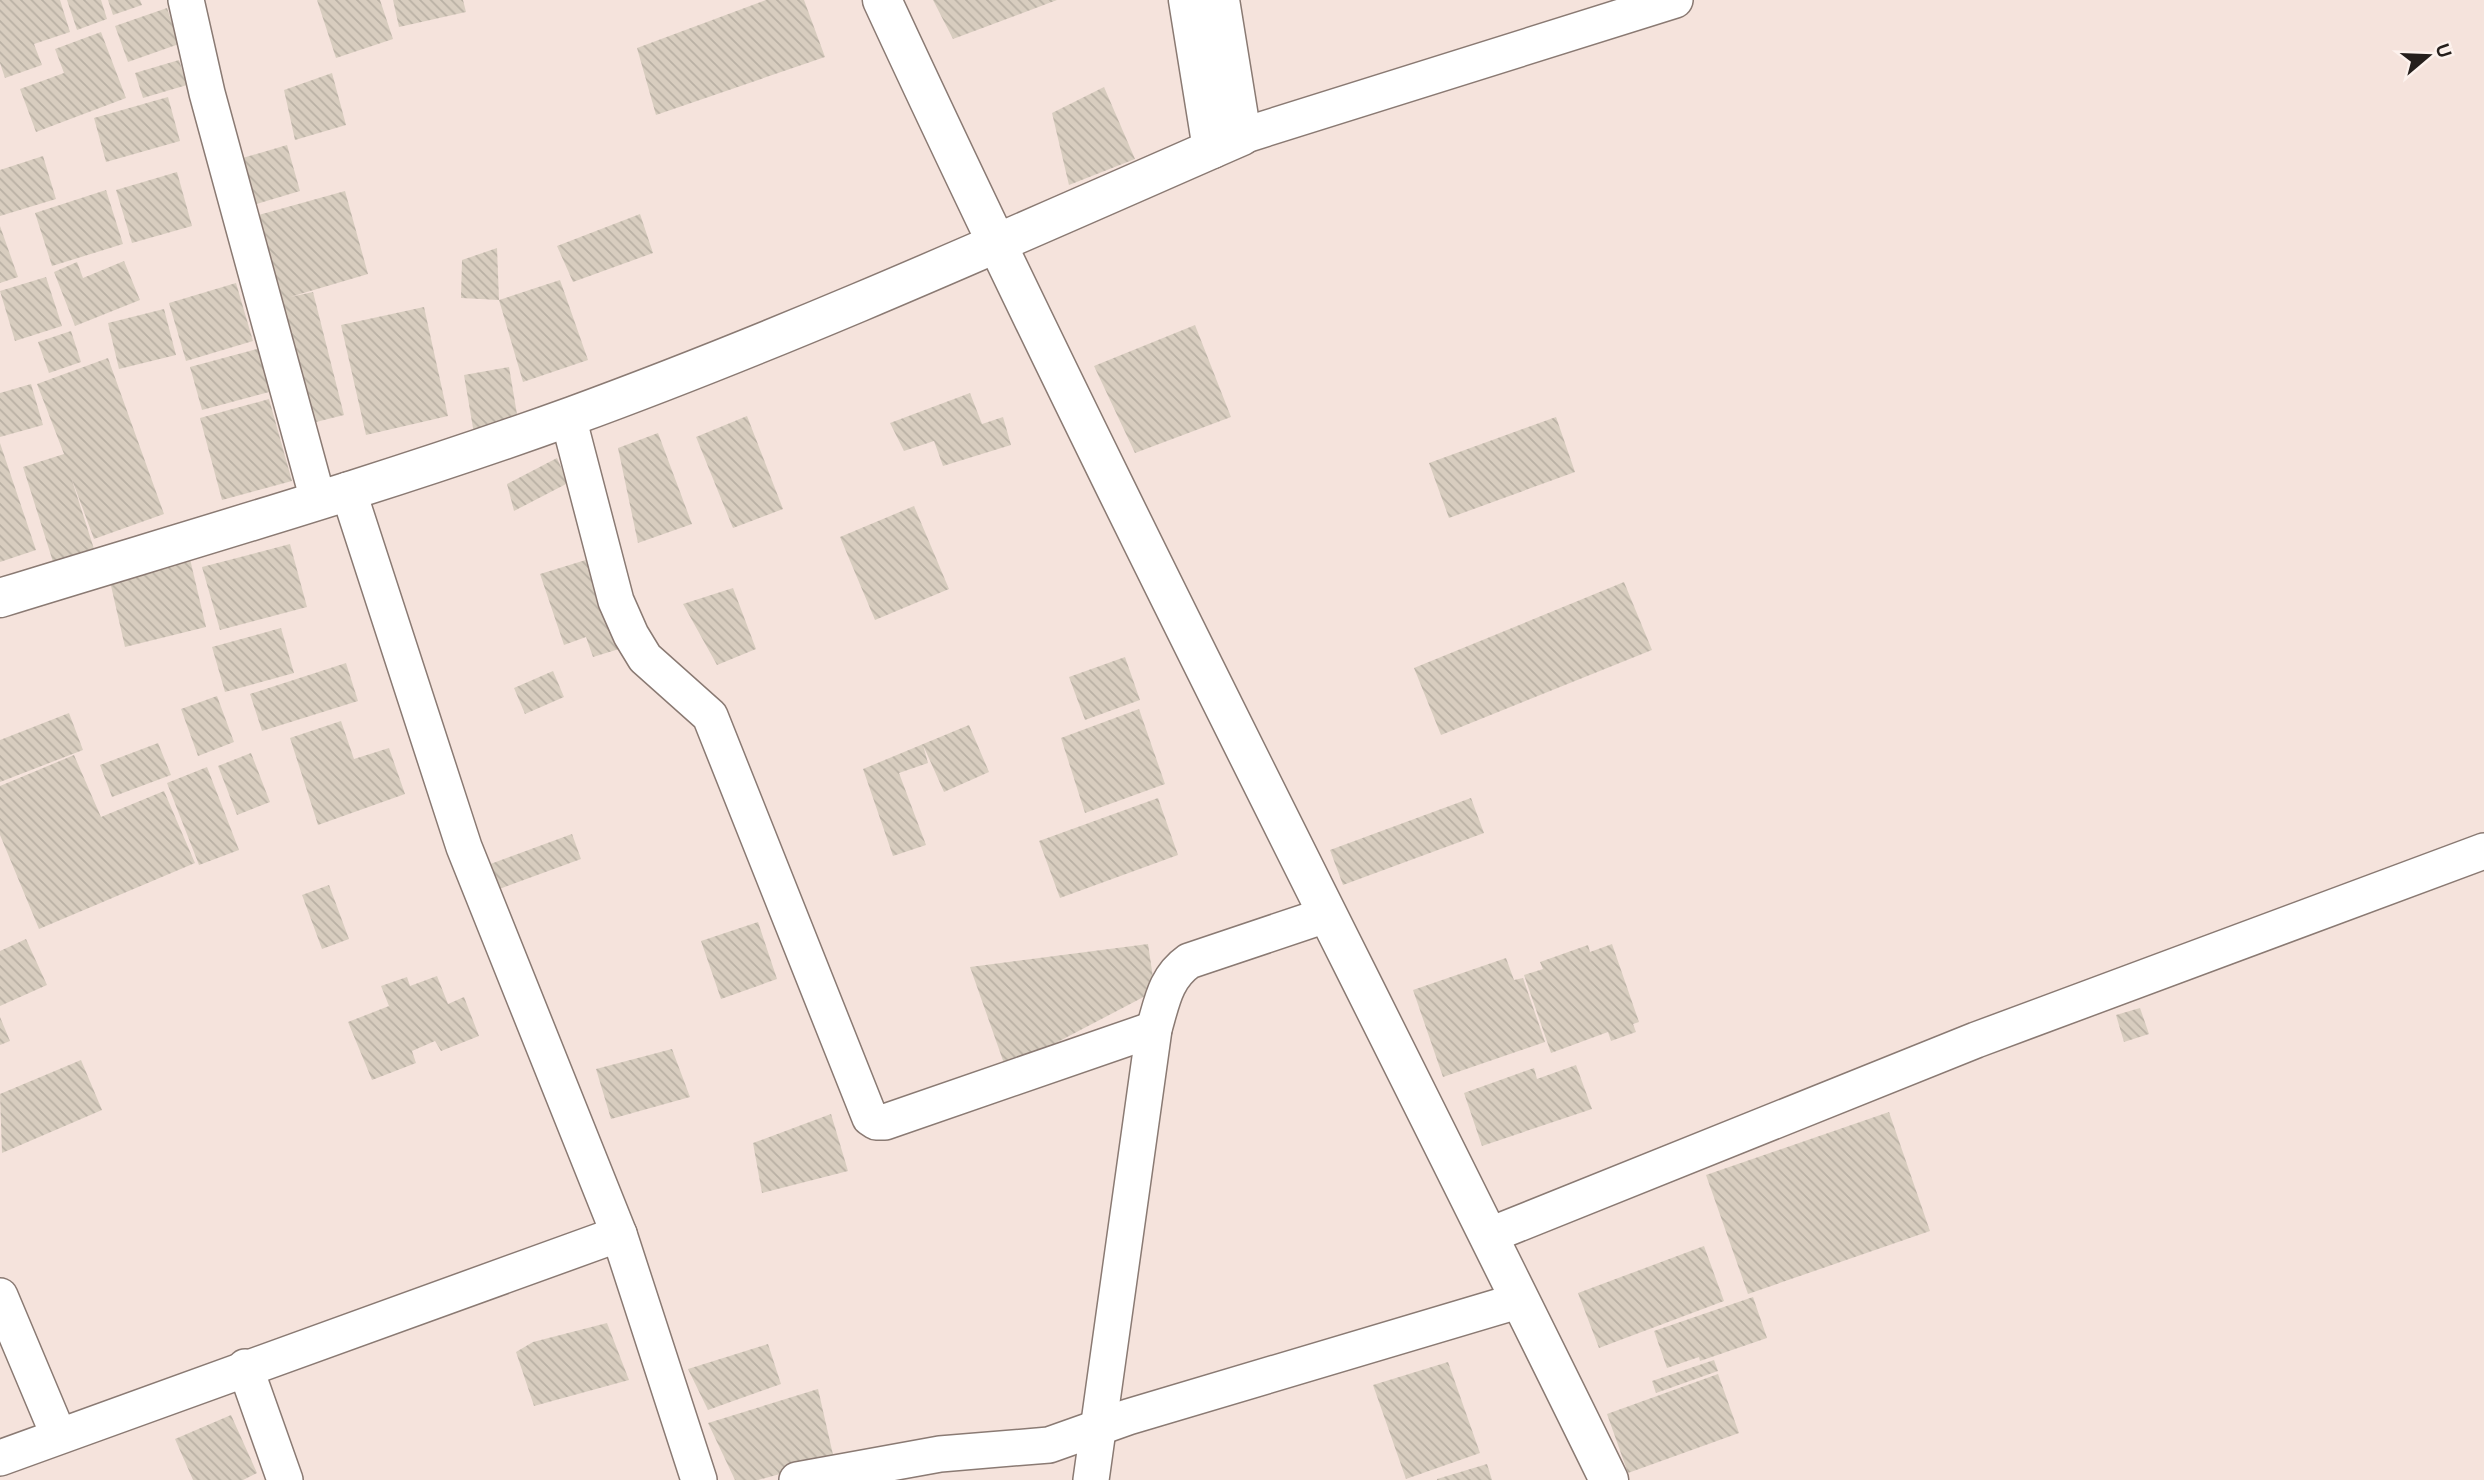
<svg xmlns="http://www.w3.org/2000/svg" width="2484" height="1480" font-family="Figtree,sans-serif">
<defs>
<pattern id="building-back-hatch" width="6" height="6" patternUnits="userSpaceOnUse" patternTransform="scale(1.75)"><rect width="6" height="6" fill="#d8cdbf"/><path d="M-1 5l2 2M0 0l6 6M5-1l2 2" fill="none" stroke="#b9b0a4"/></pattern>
</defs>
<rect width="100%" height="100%" fill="#f5e3dc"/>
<g fill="url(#building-back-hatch)">
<path d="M 0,0 L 60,0 L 70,32 L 34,44 L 42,65 L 5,78 L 0,63 Z"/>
<path d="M 67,0 L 101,0 L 107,19 L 77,30 Z"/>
<path d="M 108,0 L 140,0 L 142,5 L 113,15 Z"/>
<path d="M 317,0 L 380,0 L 393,39 L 336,58 Z"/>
<path d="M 393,0 L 463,0 L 466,12 L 399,27 Z"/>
<path d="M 766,0 L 804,0 L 825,57 L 656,115 L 637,48 Z"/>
<path d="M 933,0 L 1057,0 L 953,39 Z"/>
<path d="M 167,8 L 179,44 L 128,62 L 115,26 Z"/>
<path d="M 101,32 L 126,98 L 36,132 L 20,89 L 64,73 L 55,49 Z"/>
<path d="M 179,60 L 187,85 L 143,98 L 135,73 Z"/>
<path d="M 332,73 L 346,125 L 295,140 L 284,90 Z"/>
<path d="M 1104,87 L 1135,159 L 1069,185 L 1052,113 Z"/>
<path d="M 168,97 L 180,141 L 106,162 L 94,118 Z"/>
<path d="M 287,145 L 300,191 L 250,206 L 236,160 Z"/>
<path d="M 43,156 L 56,199 L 0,216 L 0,170 Z"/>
<path d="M 177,172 L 192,226 L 132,243 L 116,190 Z"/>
<path d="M 106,190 L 123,244 L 52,266 L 35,213 Z"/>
<path d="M 345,191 L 368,274 L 290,297 L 313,292 L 344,415 L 308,424 L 255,216 Z"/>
<path d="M 640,214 L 653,253 L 573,282 L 557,246 Z"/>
<path d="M 0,226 L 18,277 L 0,283 Z"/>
<path d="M 497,248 L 499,300 L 461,298 L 462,260 Z"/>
<path d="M 124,261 L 140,300 L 75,326 L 54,272 L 77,262 L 83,278 Z"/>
<path d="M 46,277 L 62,326 L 15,341 L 0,291 Z"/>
<path d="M 560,280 L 588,360 L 523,382 L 499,300 Z"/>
<path d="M 236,283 L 253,341 L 186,361 L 169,303 Z"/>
<path d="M 424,307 L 448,416 L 366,435 L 341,325 Z"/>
<path d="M 164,309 L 176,355 L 119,369 L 108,323 Z"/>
<path d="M 1195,325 L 1231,417 L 1135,453 L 1094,366 Z"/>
<path d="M 71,331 L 81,362 L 49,373 L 38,342 Z"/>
<path d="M 261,348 L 273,391 L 202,410 L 190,367 Z"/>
<path d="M 108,358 L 164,514 L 94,539 L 71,477 L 95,552 L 54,565 L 23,467 L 64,454 L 37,384 Z"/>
<path d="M 509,367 L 519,426 L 474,434 L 464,375 Z"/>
<path d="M 31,384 L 43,425 L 0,437 L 0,393 Z"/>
<path d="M 970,393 L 982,424 L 1003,417 L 1011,445 L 943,466 L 934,441 L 904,451 L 890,423 Z"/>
<path d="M 269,399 L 292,481 L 222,500 L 200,418 Z"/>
<path d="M 747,416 L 783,509 L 733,528 L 696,437 Z"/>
<path d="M 1556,417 L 1575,472 L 1449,518 L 1429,463 Z"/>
<path d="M 658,433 L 692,524 L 638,543 L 618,448 Z"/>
<path d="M 0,443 L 36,550 L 0,562 Z"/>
<path d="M 557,458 L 568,483 L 514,511 L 507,484 Z"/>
<path d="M 914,506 L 949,589 L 875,620 L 840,537 Z"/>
<path d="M 290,544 L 307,607 L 220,630 L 202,567 Z"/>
<path d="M 190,559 L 206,627 L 125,647 L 109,577 Z"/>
<path d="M 589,559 L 619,649 L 593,657 L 586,637 L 564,645 L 540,574 Z"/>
<path d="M 1624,582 L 1652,650 L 1441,735 L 1414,668 Z"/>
<path d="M 733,588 L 756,649 L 717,665 L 683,604 Z"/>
<path d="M 281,628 L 294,673 L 225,692 L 212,647 Z"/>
<path d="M 1125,657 L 1140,700 L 1085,720 L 1069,677 Z"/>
<path d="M 346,663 L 358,701 L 262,731 L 250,694 Z"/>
<path d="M 553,671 L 564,697 L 525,714 L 514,688 Z"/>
<path d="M 217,696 L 234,742 L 198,756 L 181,709 Z"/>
<path d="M 1139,709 L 1165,784 L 1085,813 L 1061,738 Z"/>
<path d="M 69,713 L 83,750 L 0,782 L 0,740 Z"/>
<path d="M 341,721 L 354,759 L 389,748 L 405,794 L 318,825 L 290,738 Z"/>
<path d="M 969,725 L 989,772 L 944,792 L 923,745 L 928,763 L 899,773 L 926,845 L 893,856 L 863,769 Z"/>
<path d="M 158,743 L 171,775 L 112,797 L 100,765 Z"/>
<path d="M 251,753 L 270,802 L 237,815 L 218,766 Z"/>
<path d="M 74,755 L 101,817 L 164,791 L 195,863 L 39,929 L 0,835 L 0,786 Z"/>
<path d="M 207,767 L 239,850 L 199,865 L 167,783 Z"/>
<path d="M 1158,798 L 1178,855 L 1060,898 L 1039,841 Z"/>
<path d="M 1471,798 L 1484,833 L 1343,885 L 1330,850 Z"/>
<path d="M 572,834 L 581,859 L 494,891 L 485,866 Z"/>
<path d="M 329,885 L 349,939 L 322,949 L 302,895 Z"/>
<path d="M 758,922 L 777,979 L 721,999 L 701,941 Z"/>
<path d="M 26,939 L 47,985 L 0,1006 L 0,951 Z"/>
<path d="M 1148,944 L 1155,991 L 1006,1069 L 970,967 Z"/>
<path d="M 1612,944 L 1639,1022 L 1633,1024 L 1636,1032 L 1611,1041 L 1608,1032 L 1551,1053 L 1524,975 L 1543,969 L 1540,962 L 1588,945 L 1590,952 Z"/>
<path d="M 1506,958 L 1514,980 L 1523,978 L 1545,1042 L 1443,1077 L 1413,990 Z"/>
<path d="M 437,976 L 448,1004 L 464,997 L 479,1036 L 441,1051 L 435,1041 L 412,1051 L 416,1063 L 372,1080 L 348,1022 L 389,1006 L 381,986 L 407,977 L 410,986 Z"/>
<path d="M 2140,1008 L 2149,1034 L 2124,1042 L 2116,1015 Z"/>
<path d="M 0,1017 L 10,1041 L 0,1045 Z"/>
<path d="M 672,1049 L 690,1097 L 611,1119 L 596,1069 Z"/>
<path d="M 81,1060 L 102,1110 L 2,1153 L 0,1094 Z"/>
<path d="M 1576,1065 L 1592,1109 L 1482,1146 L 1464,1093 L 1534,1068 L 1537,1079 Z"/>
<path d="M 1889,1112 L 1930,1231 L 1748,1294 L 1706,1175 Z"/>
<path d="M 831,1114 L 848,1171 L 762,1193 L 753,1143 Z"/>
<path d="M 1704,1246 L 1724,1301 L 1599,1348 L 1578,1293 Z"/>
<path d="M 1753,1297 L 1767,1338 L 1700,1361 L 1699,1357 L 1667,1368 L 1654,1331 Z"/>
<path d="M 607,1323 L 629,1380 L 534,1406 L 516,1352 L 533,1342 Z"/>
<path d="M 768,1344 L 781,1384 L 708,1410 L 688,1369 Z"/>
<path d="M 1714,1360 L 1718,1371 L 1656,1393 L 1652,1381 Z"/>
<path d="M 1448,1362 L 1480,1453 L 1406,1479 L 1373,1385 Z"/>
<path d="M 1718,1374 L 1739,1433 L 1628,1473 L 1607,1414 Z"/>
<path d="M 818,1389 L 834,1459 L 758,1480 L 735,1480 L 708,1423 Z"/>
<path d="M 231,1415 L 257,1473 L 243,1480 L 193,1480 L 175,1439 Z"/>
<path d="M 1487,1464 L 1492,1480 L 1437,1480 L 1437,1479 Z"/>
</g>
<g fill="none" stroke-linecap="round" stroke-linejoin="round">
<defs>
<g id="street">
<path d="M 186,0 L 207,93 L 318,500"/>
<path d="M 1242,136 L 1675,0"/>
<path d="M 568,417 L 616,601 L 631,635 L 645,658 L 710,716 L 870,1118 L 876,1122 L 885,1122 L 1154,1029"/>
<path d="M 348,490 L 464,847 L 619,1234 L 699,1480"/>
<path d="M 1488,1236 L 1976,1040 L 2484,851"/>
<path d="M 0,1296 L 58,1434"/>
<path d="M 245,1367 L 285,1480"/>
<path d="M 0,1458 L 619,1234"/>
<path d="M 797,1480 L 940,1454 L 1049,1445 L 1128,1417 L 1521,1300"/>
<path d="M 1091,1480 L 1154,1029 C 1162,1002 1165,978 1189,961 L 1326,915"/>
</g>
<g id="secondary">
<path d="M 882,0 C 1113,499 1367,986 1609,1480"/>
<path d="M 1188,0 L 1212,149"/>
<path d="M 0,598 C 191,539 384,484 572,416 C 799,333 1020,233 1242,136 L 1220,0"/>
</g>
</defs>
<use href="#street" stroke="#8a7a73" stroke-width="38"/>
<use href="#secondary" stroke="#8a7a73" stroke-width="41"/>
<use href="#street" stroke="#fff" stroke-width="35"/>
<use href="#secondary" stroke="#fff" stroke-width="38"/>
</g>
<g transform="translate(2428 56) rotate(71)" stroke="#fdf2ed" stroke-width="5" paint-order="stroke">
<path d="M0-5L12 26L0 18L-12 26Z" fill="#251f1c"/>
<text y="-10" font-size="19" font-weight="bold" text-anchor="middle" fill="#251f1c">U</text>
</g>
</svg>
